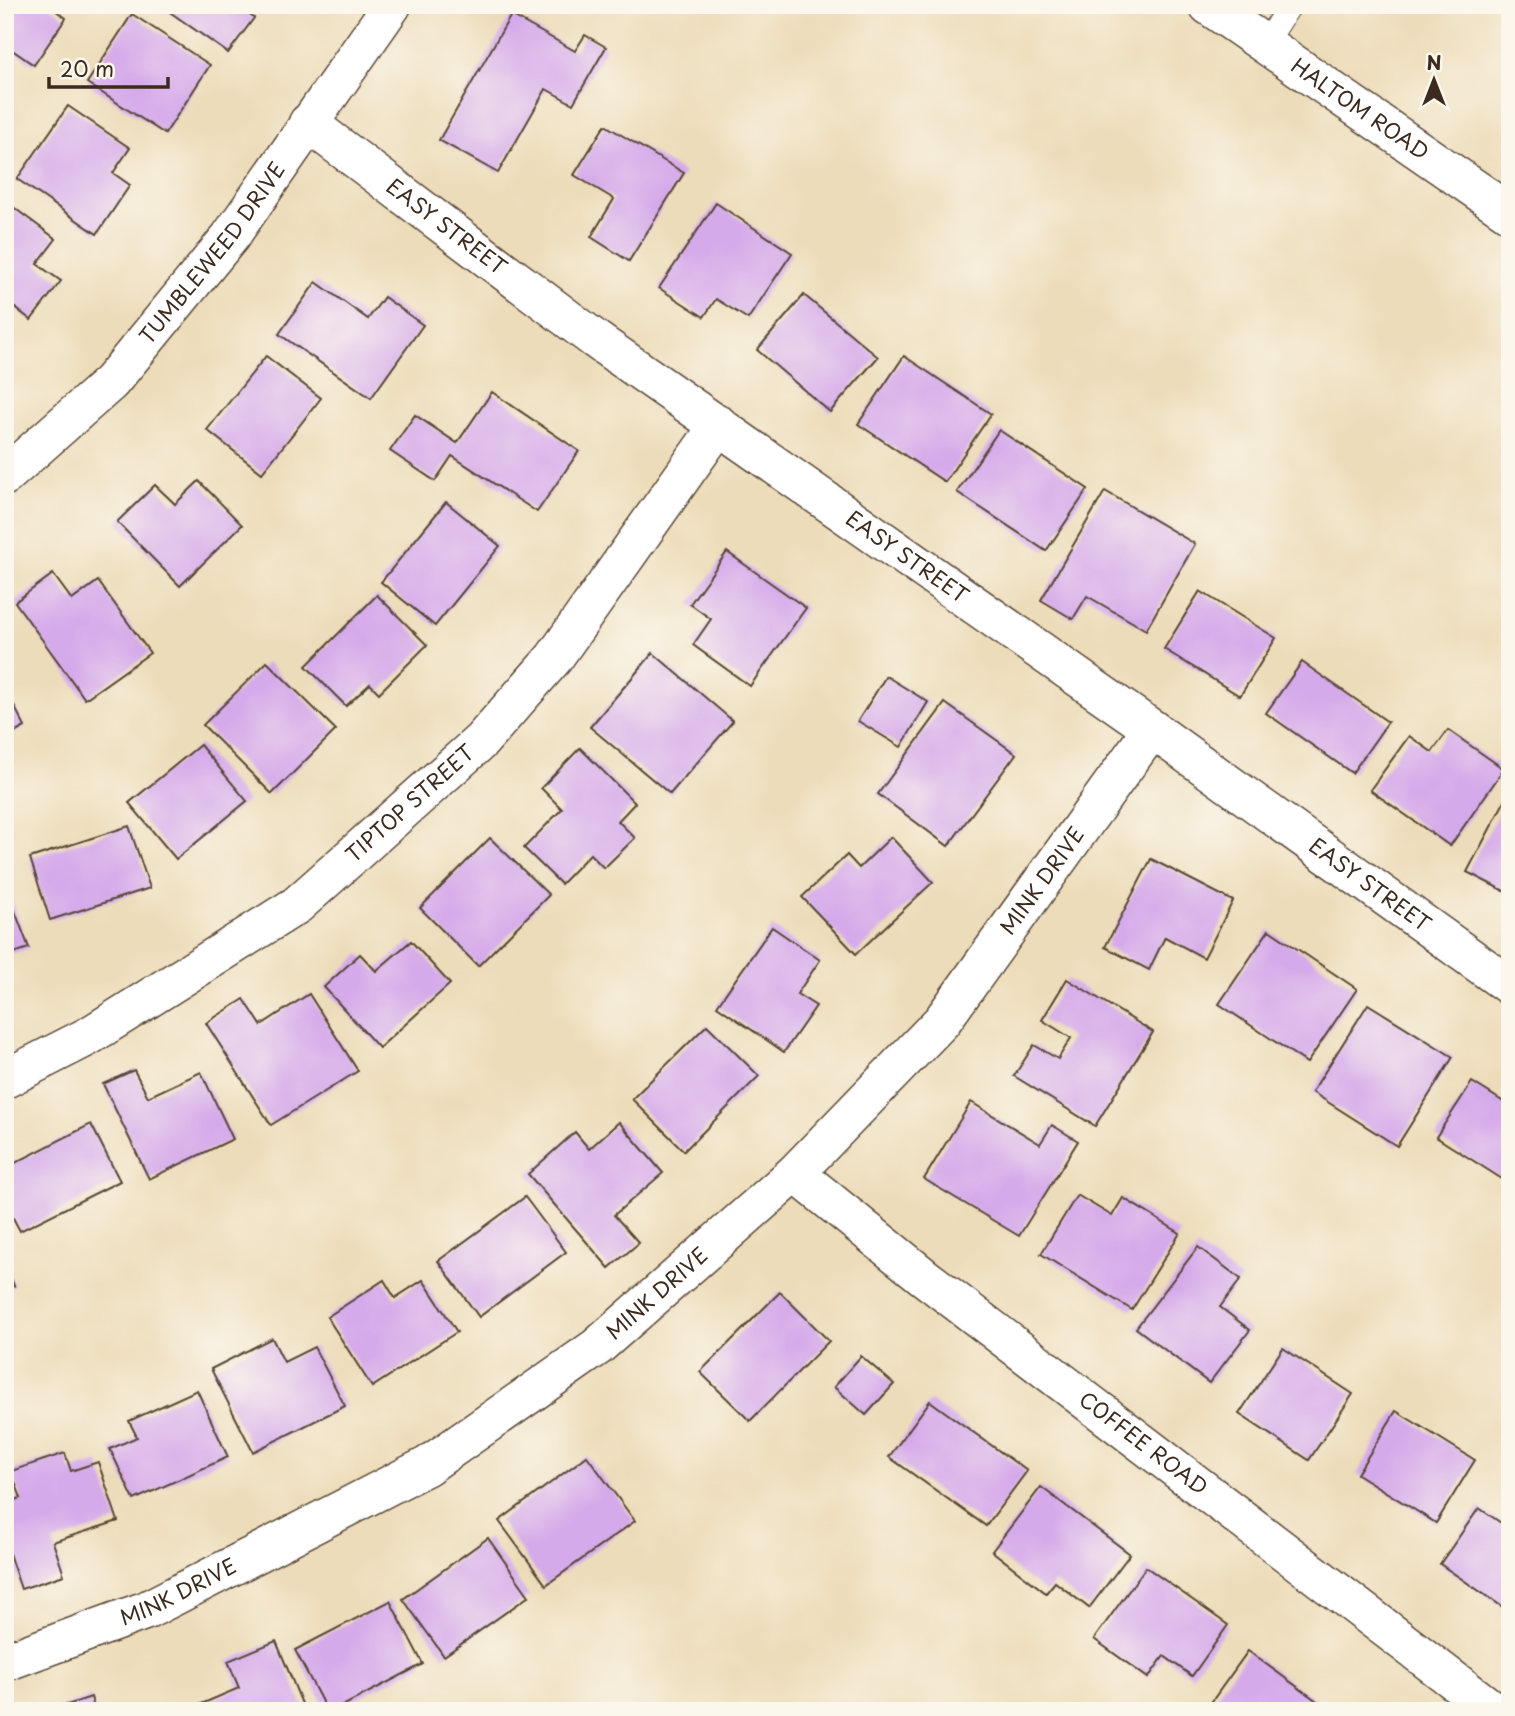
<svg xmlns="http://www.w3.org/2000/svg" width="1515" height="1716" font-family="'Playpen Sans',sans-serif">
<rect width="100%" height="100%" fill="#fbf7ec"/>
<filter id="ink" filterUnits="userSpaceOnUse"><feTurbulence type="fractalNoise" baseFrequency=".0143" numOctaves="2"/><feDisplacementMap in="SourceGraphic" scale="14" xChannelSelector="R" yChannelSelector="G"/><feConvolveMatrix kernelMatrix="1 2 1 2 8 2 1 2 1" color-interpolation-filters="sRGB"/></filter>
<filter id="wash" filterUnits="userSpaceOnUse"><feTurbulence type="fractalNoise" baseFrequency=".00686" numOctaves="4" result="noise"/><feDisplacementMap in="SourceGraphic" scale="28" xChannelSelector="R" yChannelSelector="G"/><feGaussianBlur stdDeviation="1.57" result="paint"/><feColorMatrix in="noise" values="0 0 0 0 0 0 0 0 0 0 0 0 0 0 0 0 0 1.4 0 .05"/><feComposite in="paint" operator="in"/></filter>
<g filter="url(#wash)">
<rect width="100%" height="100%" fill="#eddcb9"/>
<g id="blocks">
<g fill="#d5aaea">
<path d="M 5,5 L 48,5 L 66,18 L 34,65 L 5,45 Z"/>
<path d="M 160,5 L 236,5 L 254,18 L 228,53 Z"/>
<path d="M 132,14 L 210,65 L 165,134 L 87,83 Z"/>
<path d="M 511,15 L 575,51 L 585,35 L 606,47 L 573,104 L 546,89 L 498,173 L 439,140 Z"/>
<path d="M 68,106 L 130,148 L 113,173 L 130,185 L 97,234 L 17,179 Z"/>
<path d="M 605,125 L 684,173 L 629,261 L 591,237 L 614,199 L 574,175 Z"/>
<path d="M 5,201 L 56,239 L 37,264 L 61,281 L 31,320 L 5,300 Z"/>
<path d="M 716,203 L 792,253 L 748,319 L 716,299 L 704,317 L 659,288 Z"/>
<path d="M 316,282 L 368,319 L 384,297 L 423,325 L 371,398 L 279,334 Z"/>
<path d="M 804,295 L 878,357 L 830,412 L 757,350 Z"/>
<path d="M 266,356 L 321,398 L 262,473 L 207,430 Z"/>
<path d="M 904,356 L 991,414 L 945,482 L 858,424 Z"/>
<path d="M 492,392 L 579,451 L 537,512 L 452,456 L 435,481 L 390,451 L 415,415 L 457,443 Z"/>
<path d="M 999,430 L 1088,489 L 1046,551 L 957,492 Z"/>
<path d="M 199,481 L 242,525 L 180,586 L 117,522 L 155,485 L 175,504 Z"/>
<path d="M 1105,491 L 1195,544 L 1146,630 L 1087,596 L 1073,619 L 1041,600 Z"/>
<path d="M 446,502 L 500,546 L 435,626 L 381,582 Z"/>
<path d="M 727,552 L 806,608 L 750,686 L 693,645 L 711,619 L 690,604 Z"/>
<path d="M 53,574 L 72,600 L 98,581 L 150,653 L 85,699 L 15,602 Z"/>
<path d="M 1200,591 L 1276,638 L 1240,696 L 1164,649 Z"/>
<path d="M 377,595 L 427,645 L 379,693 L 370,684 L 346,706 L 306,666 Z"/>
<path d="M 653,653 L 733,721 L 670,794 L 590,727 Z"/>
<path d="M 267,662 L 336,730 L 272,794 L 203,725 Z"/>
<path d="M 1302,662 L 1388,722 L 1352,773 L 1266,713 Z"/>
<path d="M 886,676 L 928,702 L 901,747 L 858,721 Z"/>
<path d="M 5,688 L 25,727 L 5,738 Z"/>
<path d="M 945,703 L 1016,754 L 948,846 L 878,794 Z"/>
<path d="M 1448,730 L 1504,769 L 1450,846 L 1370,790 L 1409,736 L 1432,752 Z"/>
<path d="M 200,745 L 247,801 L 176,859 L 129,803 Z"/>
<path d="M 580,748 L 635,803 L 618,821 L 635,838 L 604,868 L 590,854 L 561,884 L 524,848 L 562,809 L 541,788 Z"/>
<path d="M 1510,791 L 1510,894 L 1467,872 Z"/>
<path d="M 129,826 L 150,888 L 50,920 L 30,858 Z"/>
<path d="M 891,837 L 933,882 L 856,954 L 802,897 L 847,855 L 859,868 Z"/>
<path d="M 490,838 L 549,895 L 478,966 L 420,908 Z"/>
<path d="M 1151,859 L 1233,901 L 1204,958 L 1165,937 L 1149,970 L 1105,947 Z"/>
<path d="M 5,885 L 29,948 L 5,956 Z"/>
<path d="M 772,927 L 820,960 L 797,994 L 816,1006 L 784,1052 L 717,1006 Z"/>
<path d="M 1269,930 L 1357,989 L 1307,1063 L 1219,1004 Z"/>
<path d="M 411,941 L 450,984 L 379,1048 L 324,987 L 360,954 L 376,971 Z"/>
<path d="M 1067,979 L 1153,1032 L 1095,1126 L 1014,1076 L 1034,1045 L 1058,1059 L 1071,1038 L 1042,1020 Z"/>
<path d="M 309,994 L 358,1071 L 271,1125 L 206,1023 L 244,999 L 261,1025 Z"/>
<path d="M 1368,1004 L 1453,1057 L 1397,1146 L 1312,1092 Z"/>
<path d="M 707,1025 L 759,1076 L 684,1151 L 632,1099 Z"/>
<path d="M 134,1070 L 148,1097 L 201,1072 L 233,1139 L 149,1179 L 103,1084 Z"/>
<path d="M 1472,1082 L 1510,1106 L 1510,1184 L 1436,1137 Z"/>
<path d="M 971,1102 L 1040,1144 L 1052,1125 L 1078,1141 L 1019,1236 L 924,1179 Z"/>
<path d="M 619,1122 L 663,1173 L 614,1215 L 639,1243 L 609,1268 L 528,1174 L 575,1132 L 589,1149 Z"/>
<path d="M 91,1124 L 120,1181 L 20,1231 L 5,1203 L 5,1168 Z"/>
<path d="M 1077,1195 L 1112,1216 L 1123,1198 L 1180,1233 L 1132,1310 L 1041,1254 Z"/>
<path d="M 525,1197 L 566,1252 L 479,1317 L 438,1261 Z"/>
<path d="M 1198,1247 L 1241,1279 L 1220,1307 L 1250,1330 L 1209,1383 L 1136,1328 Z"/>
<path d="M 5,1262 L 14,1286 L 5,1288 Z"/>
<path d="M 384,1280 L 395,1298 L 423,1280 L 457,1332 L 372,1387 L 327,1317 Z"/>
<path d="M 780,1292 L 829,1341 L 750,1421 L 700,1372 Z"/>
<path d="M 272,1338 L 284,1362 L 314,1347 L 345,1406 L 253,1452 L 211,1369 Z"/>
<path d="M 1283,1348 L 1353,1394 L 1309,1460 L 1239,1414 Z"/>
<path d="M 861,1356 L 894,1384 L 866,1415 L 834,1387 Z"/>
<path d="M 197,1390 L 228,1457 L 134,1500 L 110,1449 L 137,1437 L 129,1421 Z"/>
<path d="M 930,1401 L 1027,1471 L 986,1526 L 889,1457 Z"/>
<path d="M 1396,1411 L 1475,1460 L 1436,1523 L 1357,1474 Z"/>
<path d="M 65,1453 L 71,1471 L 98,1462 L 118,1521 L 53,1542 L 64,1575 L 21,1589 L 5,1542 L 5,1503 L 21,1498 L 11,1471 Z"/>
<path d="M 587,1456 L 635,1521 L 546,1585 L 499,1521 Z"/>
<path d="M 1041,1487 L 1130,1554 L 1089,1608 L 1055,1582 L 1046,1593 L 992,1551 Z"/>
<path d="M 1479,1508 L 1510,1529 L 1510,1612 L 1440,1564 Z"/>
<path d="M 488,1538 L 529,1596 L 444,1656 L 403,1599 Z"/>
<path d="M 1146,1567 L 1228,1625 L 1192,1676 L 1164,1656 L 1148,1678 L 1094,1639 Z"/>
<path d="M 390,1601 L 423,1664 L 333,1711 L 327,1711 L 295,1650 Z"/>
<path d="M 276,1641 L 305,1711 L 185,1711 L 239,1688 L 228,1661 Z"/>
<path d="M 1248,1651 L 1321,1704 L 1315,1711 L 1205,1711 Z"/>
<path d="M 91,1697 L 95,1711 L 52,1711 L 52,1710 Z"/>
<path d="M 170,1704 L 172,1711 L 150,1711 L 150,1710 Z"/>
</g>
</g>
</g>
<g filter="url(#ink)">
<use href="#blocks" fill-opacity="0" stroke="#564535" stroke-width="2"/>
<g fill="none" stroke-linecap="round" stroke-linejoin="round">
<defs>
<path id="service" d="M 1265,44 L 1290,5"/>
<g id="minor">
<path id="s1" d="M 308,123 L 596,340 L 1152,729 L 1510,986"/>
<path id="s2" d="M 5,476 L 111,382 L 230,237 L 392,5"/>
<path id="s3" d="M 5,1079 L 89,1036 L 297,905 L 481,741 L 554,658 L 719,425"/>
<path id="s4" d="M 795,1173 L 924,1277 L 1494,1711"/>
<path id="s5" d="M 5,1662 L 147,1610 L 427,1466 L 597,1347 L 795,1173 L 942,1021 L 1152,729"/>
</g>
<g id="secondary">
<path id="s6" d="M 1208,5 L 1510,213"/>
</g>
</defs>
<use href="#service" stroke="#564535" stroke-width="25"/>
<use href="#minor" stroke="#564535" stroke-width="41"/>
<use href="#secondary" stroke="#564535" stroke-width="41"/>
<use href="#service" stroke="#fff" stroke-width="23"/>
<use href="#minor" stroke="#fff" stroke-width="38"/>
<use href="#secondary" stroke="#fff" stroke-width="38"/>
</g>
</g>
<g text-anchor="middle" stroke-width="5" stroke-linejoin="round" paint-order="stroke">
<g font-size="21" fill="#3b2a1e" stroke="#fbf7ec">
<text dy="7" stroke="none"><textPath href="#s6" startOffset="184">HALTOM ROAD</textPath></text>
<text dy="7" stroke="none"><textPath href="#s1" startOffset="173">EASY STREET</textPath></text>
<text dy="7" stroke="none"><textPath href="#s2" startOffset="306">TUMBLEWEED DRIVE</textPath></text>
<text dy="7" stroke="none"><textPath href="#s1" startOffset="740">EASY STREET</textPath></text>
<text dy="7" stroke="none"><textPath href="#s3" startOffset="492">TIPTOP STREET</textPath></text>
<text dy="7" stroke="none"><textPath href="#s5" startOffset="1321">MINK DRIVE</textPath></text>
<text dy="7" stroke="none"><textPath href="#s1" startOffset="1307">EASY STREET</textPath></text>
<text dy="7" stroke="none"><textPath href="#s5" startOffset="754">MINK DRIVE</textPath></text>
<text dy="7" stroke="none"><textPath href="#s4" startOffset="441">COFFEE ROAD</textPath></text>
<text dy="7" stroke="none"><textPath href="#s5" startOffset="187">MINK DRIVE</textPath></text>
</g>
</g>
<rect width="1515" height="1716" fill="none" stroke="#fbf7ec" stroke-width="28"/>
<g transform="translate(1434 80)" stroke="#fbf7ec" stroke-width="5" paint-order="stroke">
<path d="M0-5L12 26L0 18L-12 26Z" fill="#3b2a1e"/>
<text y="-10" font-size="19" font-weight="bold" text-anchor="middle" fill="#3b2a1e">N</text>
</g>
<path d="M49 77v10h119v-10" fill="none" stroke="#3b2a1e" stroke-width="3.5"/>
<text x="60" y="77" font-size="21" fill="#3b2a1e" stroke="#fbf7ec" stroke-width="5" paint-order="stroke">20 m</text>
</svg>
